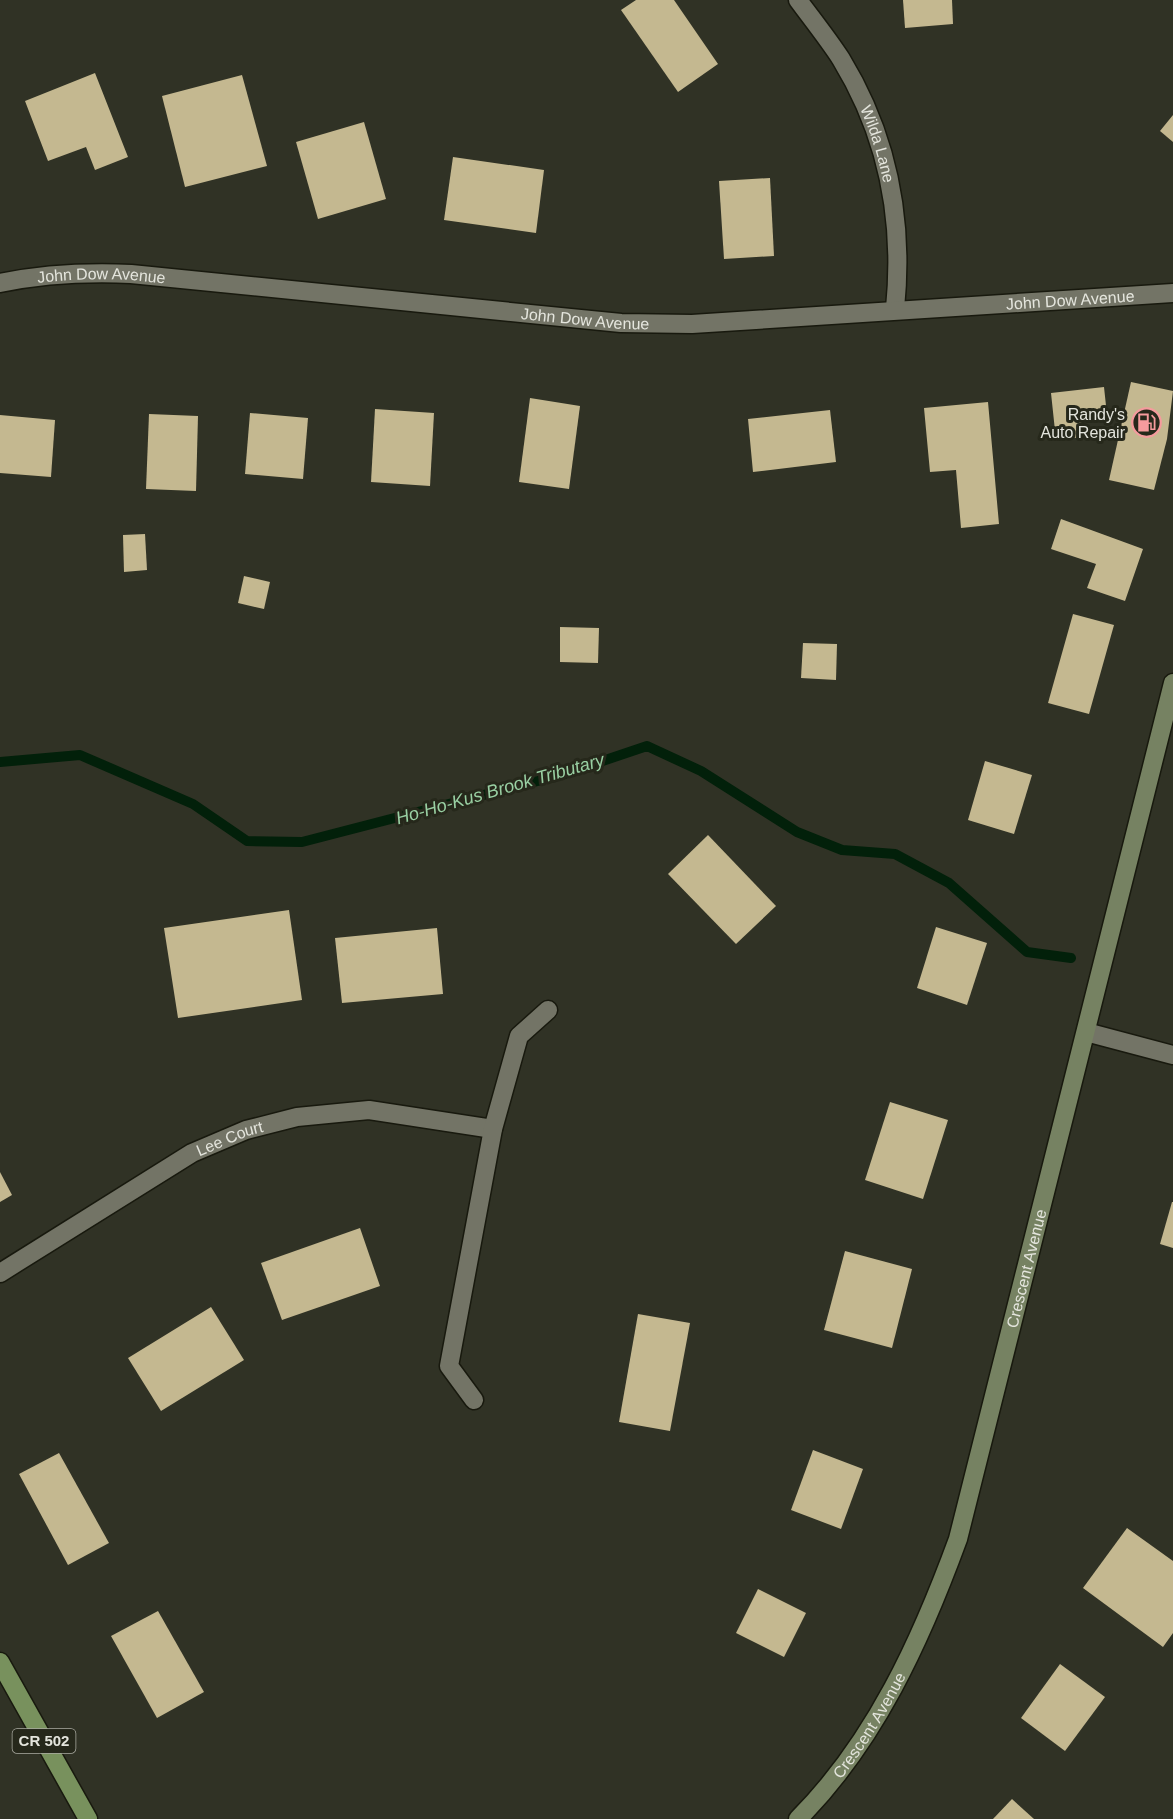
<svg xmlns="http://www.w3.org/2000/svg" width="1173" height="1819" font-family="Helvetica,sans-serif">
<rect width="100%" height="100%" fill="#303225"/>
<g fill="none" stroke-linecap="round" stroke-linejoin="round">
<path stroke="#02200a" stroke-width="10" d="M 0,762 L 80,755 L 193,804 L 247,841 L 302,842 L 561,775 L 647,746 L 701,771 L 797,832 L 842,850 L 895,854 L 949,883 L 1027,952 L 1071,958"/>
</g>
<g fill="#c4b890">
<path d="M 636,0 L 674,0 L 718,64 L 678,92 L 621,10 Z"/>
<path d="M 903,0 L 952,0 L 953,24 L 905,28 Z"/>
<path d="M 95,73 L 128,157 L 95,170 L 86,147 L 48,161 L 25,101 Z"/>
<path d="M 242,75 L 267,166 L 185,187 L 162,96 Z"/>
<path d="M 1173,115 L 1173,142 L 1160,131 Z"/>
<path d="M 364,122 L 386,199 L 318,219 L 296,142 Z"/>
<path d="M 453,157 L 544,170 L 536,233 L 444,220 Z"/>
<path d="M 770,178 L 774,256 L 724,259 L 719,181 Z"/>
<path d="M 1131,382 L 1173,391 L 1167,439 L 1154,490 L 1109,480 Z"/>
<path d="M 1104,387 L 1107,415 L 1081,418 L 1083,437 L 1056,440 L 1051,393 Z"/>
<path d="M 530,398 L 580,406 L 569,489 L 519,482 Z"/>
<path d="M 988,402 L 999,524 L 961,528 L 956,470 L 930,472 L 924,408 Z"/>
<path d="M 375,409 L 434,413 L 430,486 L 371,482 Z"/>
<path d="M 830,410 L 836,462 L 753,472 L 748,419 Z"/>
<path d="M 250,413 L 308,418 L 303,479 L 245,474 Z"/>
<path d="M 149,414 L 198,416 L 196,491 L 146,489 Z"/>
<path d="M 0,415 L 55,420 L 51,477 L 0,473 Z"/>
<path d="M 1061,519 L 1143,549 L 1125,601 L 1087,588 L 1096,564 L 1051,549 Z"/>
<path d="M 145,534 L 147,570 L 124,572 L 123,535 Z"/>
<path d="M 244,576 L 270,582 L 264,609 L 238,603 Z"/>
<path d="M 1073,614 L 1114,625 L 1089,714 L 1048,703 Z"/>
<path d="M 560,627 L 599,628 L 598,663 L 560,662 Z"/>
<path d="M 803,643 L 837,644 L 836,680 L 801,678 Z"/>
<path d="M 985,761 L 1032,775 L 1014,834 L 968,820 Z"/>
<path d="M 708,835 L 776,906 L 736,944 L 668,874 Z"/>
<path d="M 289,910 L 302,1000 L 178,1018 L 164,928 Z"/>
<path d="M 936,927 L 987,943 L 967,1005 L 917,988 Z"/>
<path d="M 437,928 L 443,994 L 342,1003 L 335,938 Z"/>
<path d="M 890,1102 L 948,1120 L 923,1199 L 865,1180 Z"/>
<path d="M 0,1172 L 12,1195 L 0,1202 Z"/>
<path d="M 1172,1202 L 1173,1202 L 1173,1248 L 1160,1244 Z"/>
<path d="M 360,1228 L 380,1286 L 282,1320 L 261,1263 Z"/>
<path d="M 845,1251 L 912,1269 L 892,1348 L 824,1330 Z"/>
<path d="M 211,1307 L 244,1360 L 161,1411 L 128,1358 Z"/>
<path d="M 638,1314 L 690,1323 L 670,1431 L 619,1422 Z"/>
<path d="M 813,1450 L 863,1469 L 841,1529 L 791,1510 Z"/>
<path d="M 59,1453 L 109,1543 L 68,1565 L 19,1474 Z"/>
<path d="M 1127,1528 L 1173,1561 L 1173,1633 L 1163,1647 L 1083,1588 Z"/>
<path d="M 758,1589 L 806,1613 L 784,1657 L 736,1633 Z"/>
<path d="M 158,1611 L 204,1692 L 157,1718 L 111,1636 Z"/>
<path d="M 1060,1664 L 1105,1697 L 1065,1751 L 1021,1718 Z"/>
<path d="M 1012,1799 L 1034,1819 L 993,1819 Z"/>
</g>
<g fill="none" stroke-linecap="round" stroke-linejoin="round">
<defs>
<g id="street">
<path id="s1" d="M 798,0 C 812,19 828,39 841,59 C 888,136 904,220 895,309"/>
<path id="s2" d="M 0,283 C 44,274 86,272 131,274 L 621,323 L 692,324 L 1173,293"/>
<path d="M 1086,1032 L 1173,1055"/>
<path id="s3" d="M 0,1273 L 192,1153 L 246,1130 L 297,1117 L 369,1110 L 493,1129"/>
<path d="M 474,1400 L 449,1366 L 493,1129 L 519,1036 L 548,1010"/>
</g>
<g id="secondary">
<path id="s4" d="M 798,1819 C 875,1742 921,1640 958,1539 L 1173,683"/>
</g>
<path id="primary" d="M 0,1662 L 88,1819"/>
</defs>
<use href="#street" stroke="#18190e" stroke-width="21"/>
<use href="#secondary" stroke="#18190e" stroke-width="21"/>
<use href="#primary" stroke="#18190e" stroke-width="21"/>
<use href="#street" stroke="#737466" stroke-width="18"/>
<use href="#secondary" stroke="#768262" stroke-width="18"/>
<use href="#primary" stroke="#78915d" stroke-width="18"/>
</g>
<defs>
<symbol id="fuel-ring" viewBox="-11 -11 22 22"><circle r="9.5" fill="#26281b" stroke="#f59b9d" stroke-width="1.5"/><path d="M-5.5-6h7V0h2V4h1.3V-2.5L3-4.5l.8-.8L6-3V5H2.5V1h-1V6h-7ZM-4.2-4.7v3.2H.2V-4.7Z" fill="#f59b9d"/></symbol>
</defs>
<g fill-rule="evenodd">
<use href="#fuel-ring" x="1130" y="406" width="33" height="33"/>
</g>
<g text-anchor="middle" stroke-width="6" stroke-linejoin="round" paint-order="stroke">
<rect fill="#26281b" stroke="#abaca3" stroke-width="1.5" x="12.5" y="1729" width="63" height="24" rx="4.5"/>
<g font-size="15" font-weight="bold" fill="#e4e5dd">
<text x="44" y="1746">CR 502</text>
</g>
<g font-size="16" fill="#e4e5dd" stroke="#26281b">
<text dy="6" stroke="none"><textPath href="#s1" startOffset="166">Wilda Lane</textPath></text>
<text dy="6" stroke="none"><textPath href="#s2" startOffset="102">John Dow Avenue</textPath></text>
<text dy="6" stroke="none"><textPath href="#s2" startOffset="1074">John Dow Avenue</textPath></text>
<text dy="6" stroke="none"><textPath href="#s2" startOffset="588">John Dow Avenue</textPath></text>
<text dy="6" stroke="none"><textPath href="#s3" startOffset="267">Lee Court</textPath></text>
<text dy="6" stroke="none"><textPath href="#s4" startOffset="604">Crescent Avenue</textPath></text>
<text dy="6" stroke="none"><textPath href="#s4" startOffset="118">Crescent Avenue</textPath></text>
</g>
<g font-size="16" fill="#e4e5dd" stroke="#26281b" text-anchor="end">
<text x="1125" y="420">Randy's<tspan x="1125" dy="18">Auto Repair</tspan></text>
</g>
<g font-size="18" font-style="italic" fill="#99d0a3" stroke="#26281b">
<text transform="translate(500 789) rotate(-16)" y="6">Ho-Ho-Kus Brook Tributary</text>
</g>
</g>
</svg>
